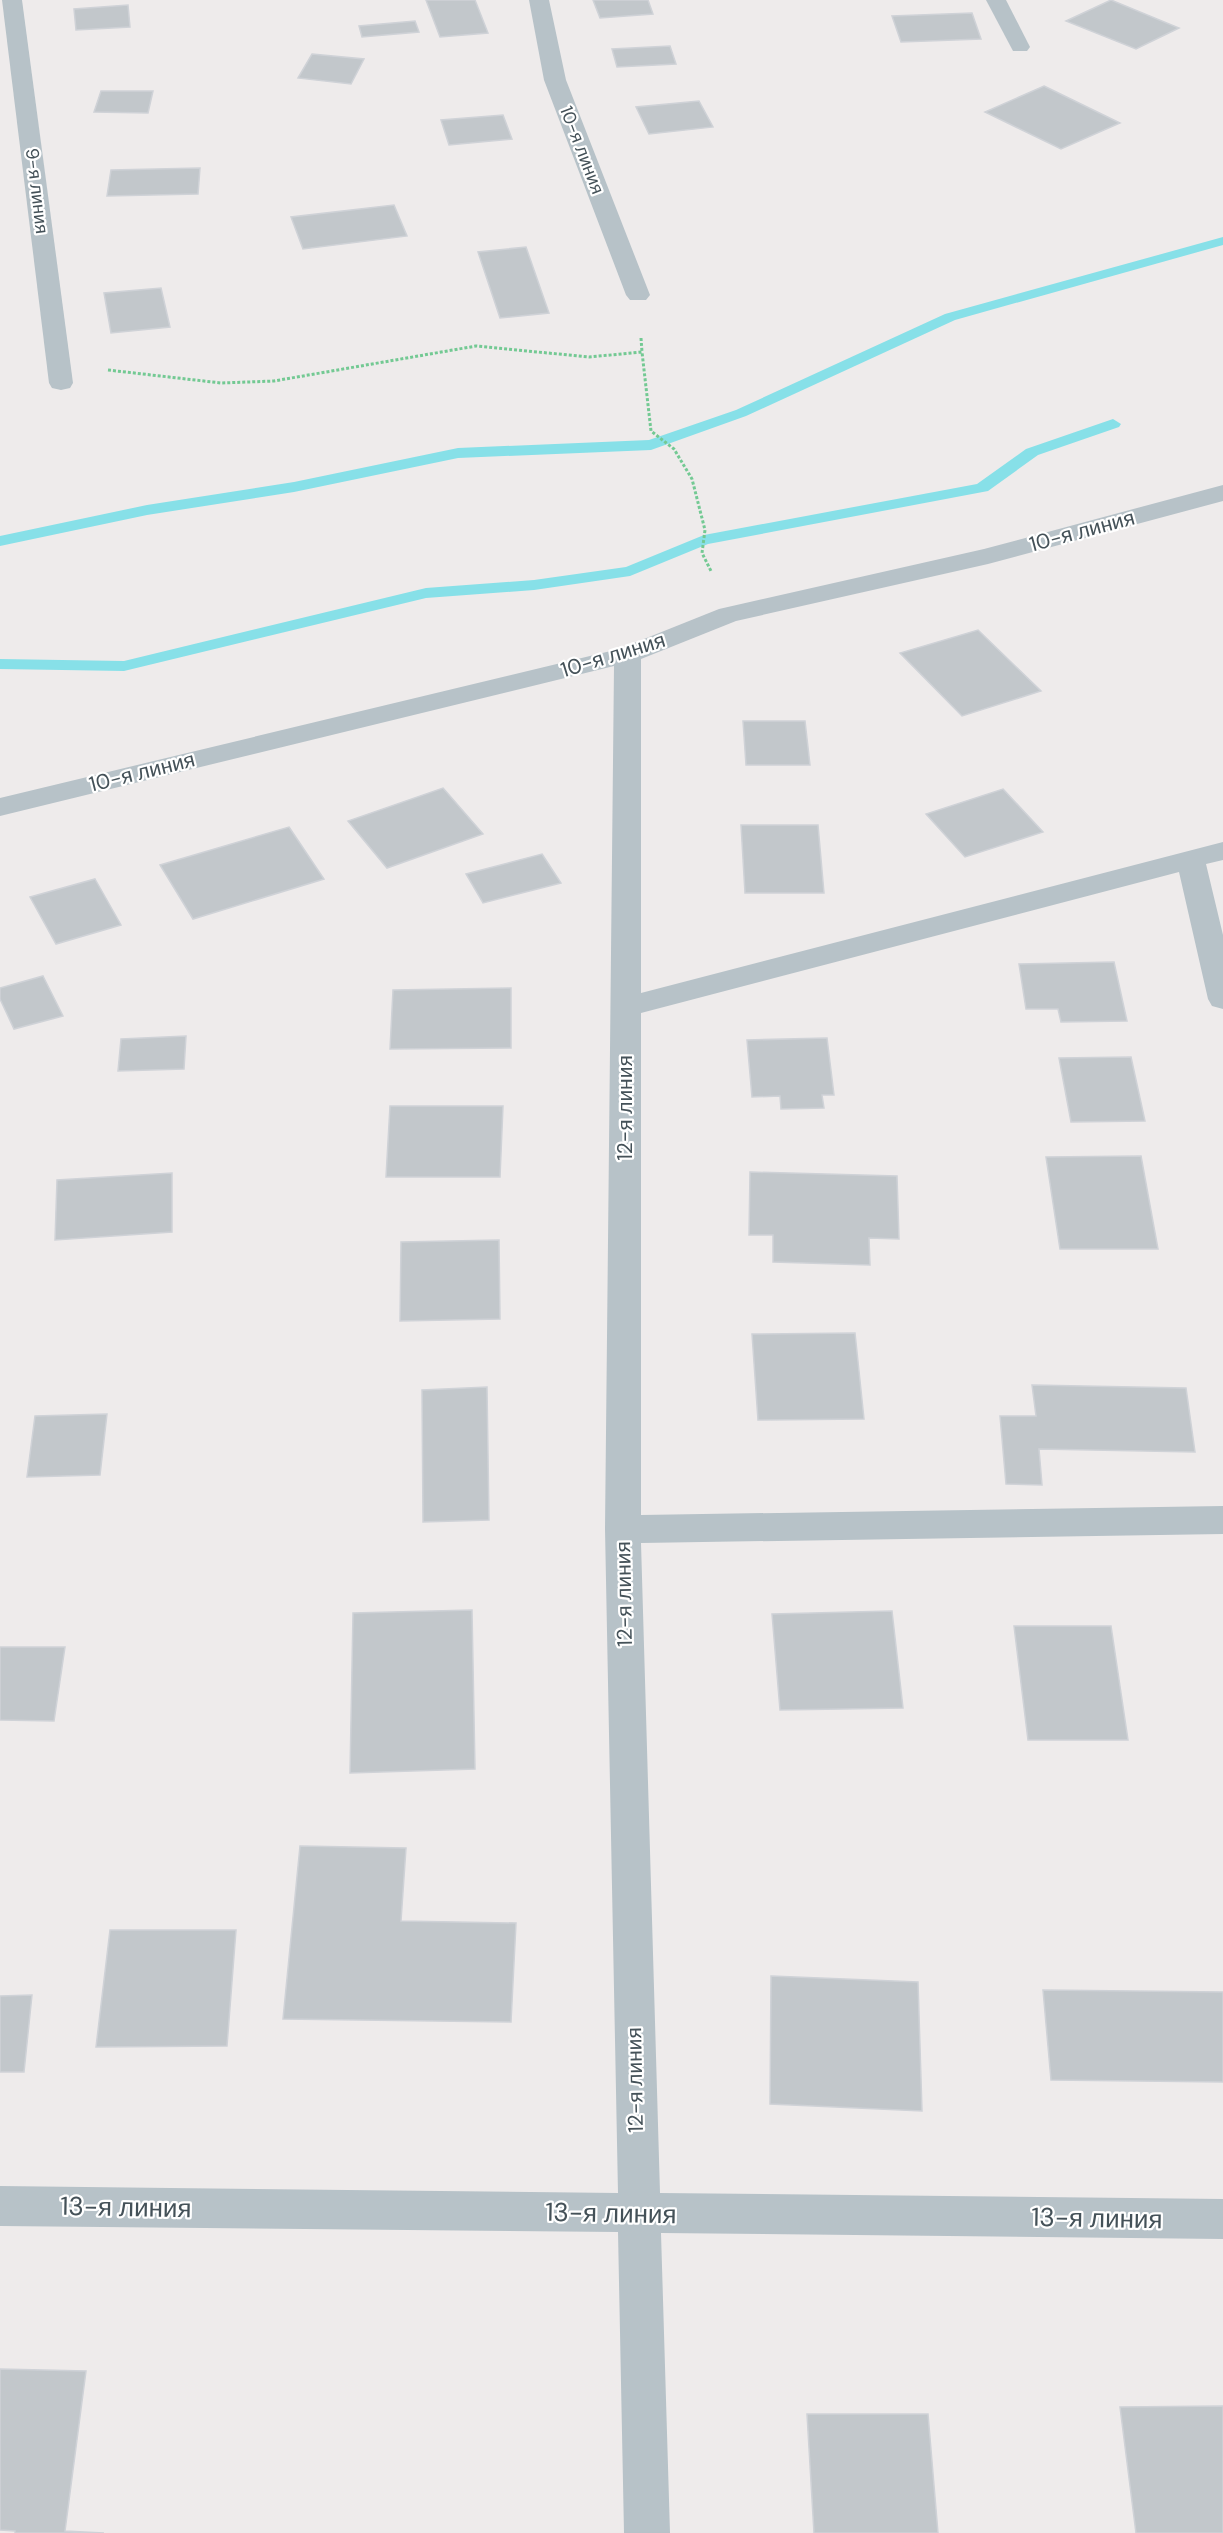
<svg xmlns="http://www.w3.org/2000/svg" width="1223" height="2533" font-family="'DM Sans',sans-serif">
<rect width="100%" height="100%" fill="#eeebeb"/>
<g fill="none" stroke-linecap="round" stroke-linejoin="round">
<g fill="#87e0e8" fill-rule="evenodd">
<path d="M 1223,237 L 1223,245 L 955,320 L 746,416 L 651,450 L 458,458 L 294,492 L 147,515 L 0,546 L 0,536 L 147,505 L 294,482 L 458,448 L 649,440 L 736,410 L 945,314 Z"/>
<path d="M 1113,419 L 1121,424 L 1119,427 L 1038,455 L 988,491 L 708,544 L 630,576 L 534,590 L 426,598 L 124,671 L 0,669 L 0,659 L 124,661 L 426,588 L 534,580 L 626,567 L 704,535 L 977,484 L 1026,449 Z"/>
</g>
</g>
<g fill="#c2c7cb" stroke="#cfd2d7" stroke-width="1.5">
<path d="M 426,0 L 475,0 L 488,33 L 440,37 Z"/>
<path d="M 593,0 L 648,0 L 653,14 L 600,18 Z"/>
<path d="M 1111,0 L 1179,28 L 1136,49 L 1066,21 Z"/>
<path d="M 128,5 L 130,27 L 76,30 L 74,9 Z"/>
<path d="M 972,13 L 981,39 L 901,42 L 892,16 Z"/>
<path d="M 415,21 L 419,32 L 362,37 L 359,26 Z"/>
<path d="M 670,46 L 676,64 L 617,67 L 612,49 Z"/>
<path d="M 312,54 L 364,59 L 351,84 L 298,78 Z"/>
<path d="M 1044,86 L 1120,123 L 1061,149 L 985,112 Z"/>
<path d="M 101,91 L 153,91 L 148,113 L 94,112 Z"/>
<path d="M 699,101 L 713,127 L 649,134 L 636,107 Z"/>
<path d="M 503,115 L 512,139 L 449,145 L 441,120 Z"/>
<path d="M 200,168 L 198,194 L 107,196 L 111,170 Z"/>
<path d="M 394,205 L 407,236 L 303,249 L 291,217 Z"/>
<path d="M 526,247 L 549,313 L 500,318 L 478,252 Z"/>
<path d="M 161,288 L 170,327 L 111,333 L 104,293 Z"/>
<path d="M 978,630 L 1041,691 L 962,716 L 900,653 Z"/>
<path d="M 743,721 L 805,721 L 810,765 L 746,765 Z"/>
<path d="M 443,788 L 483,834 L 387,868 L 348,821 Z"/>
<path d="M 1003,789 L 1043,832 L 965,857 L 926,814 Z"/>
<path d="M 741,825 L 818,825 L 824,893 L 745,893 Z"/>
<path d="M 289,827 L 324,879 L 193,919 L 160,865 Z"/>
<path d="M 542,854 L 561,883 L 483,903 L 466,874 Z"/>
<path d="M 95,879 L 121,925 L 56,944 L 30,897 Z"/>
<path d="M 1114,962 L 1127,1021 L 1061,1022 L 1058,1009 L 1026,1009 L 1019,964 Z"/>
<path d="M 43,976 L 63,1016 L 14,1029 L 0,999 L 0,988 Z"/>
<path d="M 511,988 L 511,1048 L 390,1049 L 393,990 Z"/>
<path d="M 186,1036 L 184,1069 L 118,1071 L 121,1039 Z"/>
<path d="M 827,1038 L 834,1095 L 822,1095 L 824,1108 L 781,1109 L 780,1096 L 752,1097 L 747,1040 Z"/>
<path d="M 1131,1057 L 1145,1121 L 1071,1122 L 1059,1058 Z"/>
<path d="M 390,1106 L 503,1106 L 500,1177 L 386,1177 Z"/>
<path d="M 1141,1156 L 1158,1249 L 1060,1249 L 1046,1157 Z"/>
<path d="M 750,1172 L 897,1176 L 899,1239 L 869,1238 L 870,1265 L 773,1262 L 773,1235 L 749,1235 Z"/>
<path d="M 172,1173 L 172,1232 L 55,1240 L 57,1180 Z"/>
<path d="M 499,1240 L 500,1319 L 400,1321 L 401,1242 Z"/>
<path d="M 855,1333 L 864,1419 L 758,1420 L 752,1334 Z"/>
<path d="M 1032,1385 L 1186,1388 L 1195,1452 L 1039,1449 L 1042,1485 L 1006,1484 L 1000,1416 L 1036,1416 Z"/>
<path d="M 487,1387 L 489,1520 L 423,1522 L 422,1390 Z"/>
<path d="M 107,1414 L 100,1475 L 27,1477 L 35,1416 Z"/>
<path d="M 472,1610 L 475,1769 L 350,1773 L 353,1613 Z"/>
<path d="M 892,1611 L 903,1708 L 780,1710 L 772,1614 Z"/>
<path d="M 1014,1626 L 1111,1626 L 1128,1740 L 1028,1740 Z"/>
<path d="M 0,1647 L 65,1647 L 54,1721 L 0,1720 Z"/>
<path d="M 300,1846 L 406,1848 L 401,1921 L 516,1923 L 511,2022 L 283,2019 Z"/>
<path d="M 110,1930 L 236,1930 L 227,2046 L 96,2047 Z"/>
<path d="M 771,1976 L 918,1982 L 922,2111 L 770,2104 Z"/>
<path d="M 1043,1990 L 1223,1992 L 1223,2082 L 1051,2080 Z"/>
<path d="M 32,1995 L 24,2072 L 0,2072 L 0,1996 Z"/>
<path d="M 0,2369 L 86,2371 L 65,2531 L 104,2533 L 15,2533 L 15,2531 L 0,2530 Z"/>
<path d="M 1223,2406 L 1223,2533 L 1136,2533 L 1120,2407 Z"/>
<path d="M 807,2414 L 928,2414 L 938,2533 L 814,2533 Z"/>
</g>
<g fill="none" stroke-linecap="round" stroke-linejoin="round">
<g stroke="#73c993" stroke-width="3" stroke-dasharray="3 2" stroke-linecap="butt">
<path d="M 641,338 L 642,352"/>
<path d="M 108,370 L 221,383 L 274,381 L 476,346 L 589,357 L 642,352 L 651,431 L 674,449 L 692,479 L 705,530 L 702,553 L 711,571"/>
</g>
<g fill="#b7c2c8" fill-rule="evenodd">
<path d="M 2,0 L 22,0 L 73,383 L 70,388 L 61,390 L 52,388 L 49,383 Z"/>
<path d="M 529,0 L 549,0 L 566,80 L 650,295 L 646,300 L 630,300 L 626,295 L 544,80 Z"/>
<path d="M 986,0 L 1006,0 L 1030,47 L 1027,51 L 1013,51 Z"/>
<path d="M 1223,485 L 1223,501 L 988,564 L 736,621 L 641,659 L 641,993 L 1223,842 L 1223,860 L 1206,864 L 1223,935 L 1223,1009 L 1212,1006 L 1208,999 L 1179,872 L 641,1013 L 641,1515 L 1223,1506 L 1223,1534 L 641,1543 L 660,2193 L 1223,2199 L 1223,2239 L 661,2233 L 670,2533 L 624,2533 L 618,2232 L 0,2226 L 0,2186 L 618,2193 L 605,1529 L 614,666 L 0,816 L 0,798 L 619,649 L 719,609 L 984,549 Z"/>
</g>
</g>
<g text-anchor="middle" stroke-width="4.5" stroke-linejoin="round" paint-order="stroke">
<g font-size="18" fill="#445158" stroke="#fff">
<text transform="translate(582 150) rotate(69)" y="6">10-я линия</text>
<text transform="translate(37 191) rotate(83)" y="6">9-я линия</text>
</g>
<g font-size="21" fill="#445158" stroke="#fff">
<text transform="translate(1082 531) rotate(-15)" y="7">10-я линия</text>
<text transform="translate(613 655) rotate(-17)" y="7">10-я линия</text>
<text transform="translate(142 772) rotate(-14)" y="7">10-я линия</text>
<text transform="translate(625 1108) rotate(-90)" y="7">12-я линия</text>
<text transform="translate(624 1594) rotate(-91)" y="7">12-я линия</text>
<text transform="translate(635 2080) rotate(-91)" y="7">12-я линия</text>
</g>
<g font-size="26" fill="#445158" stroke="#fff">
<text transform="translate(126 2207) rotate(1)" y="9">13-я линия</text>
<text transform="translate(611 2213) rotate(1)" y="9">13-я линия</text>
<text transform="translate(1097 2218) rotate(1)" y="9">13-я линия</text>
</g>
</g>
</svg>
